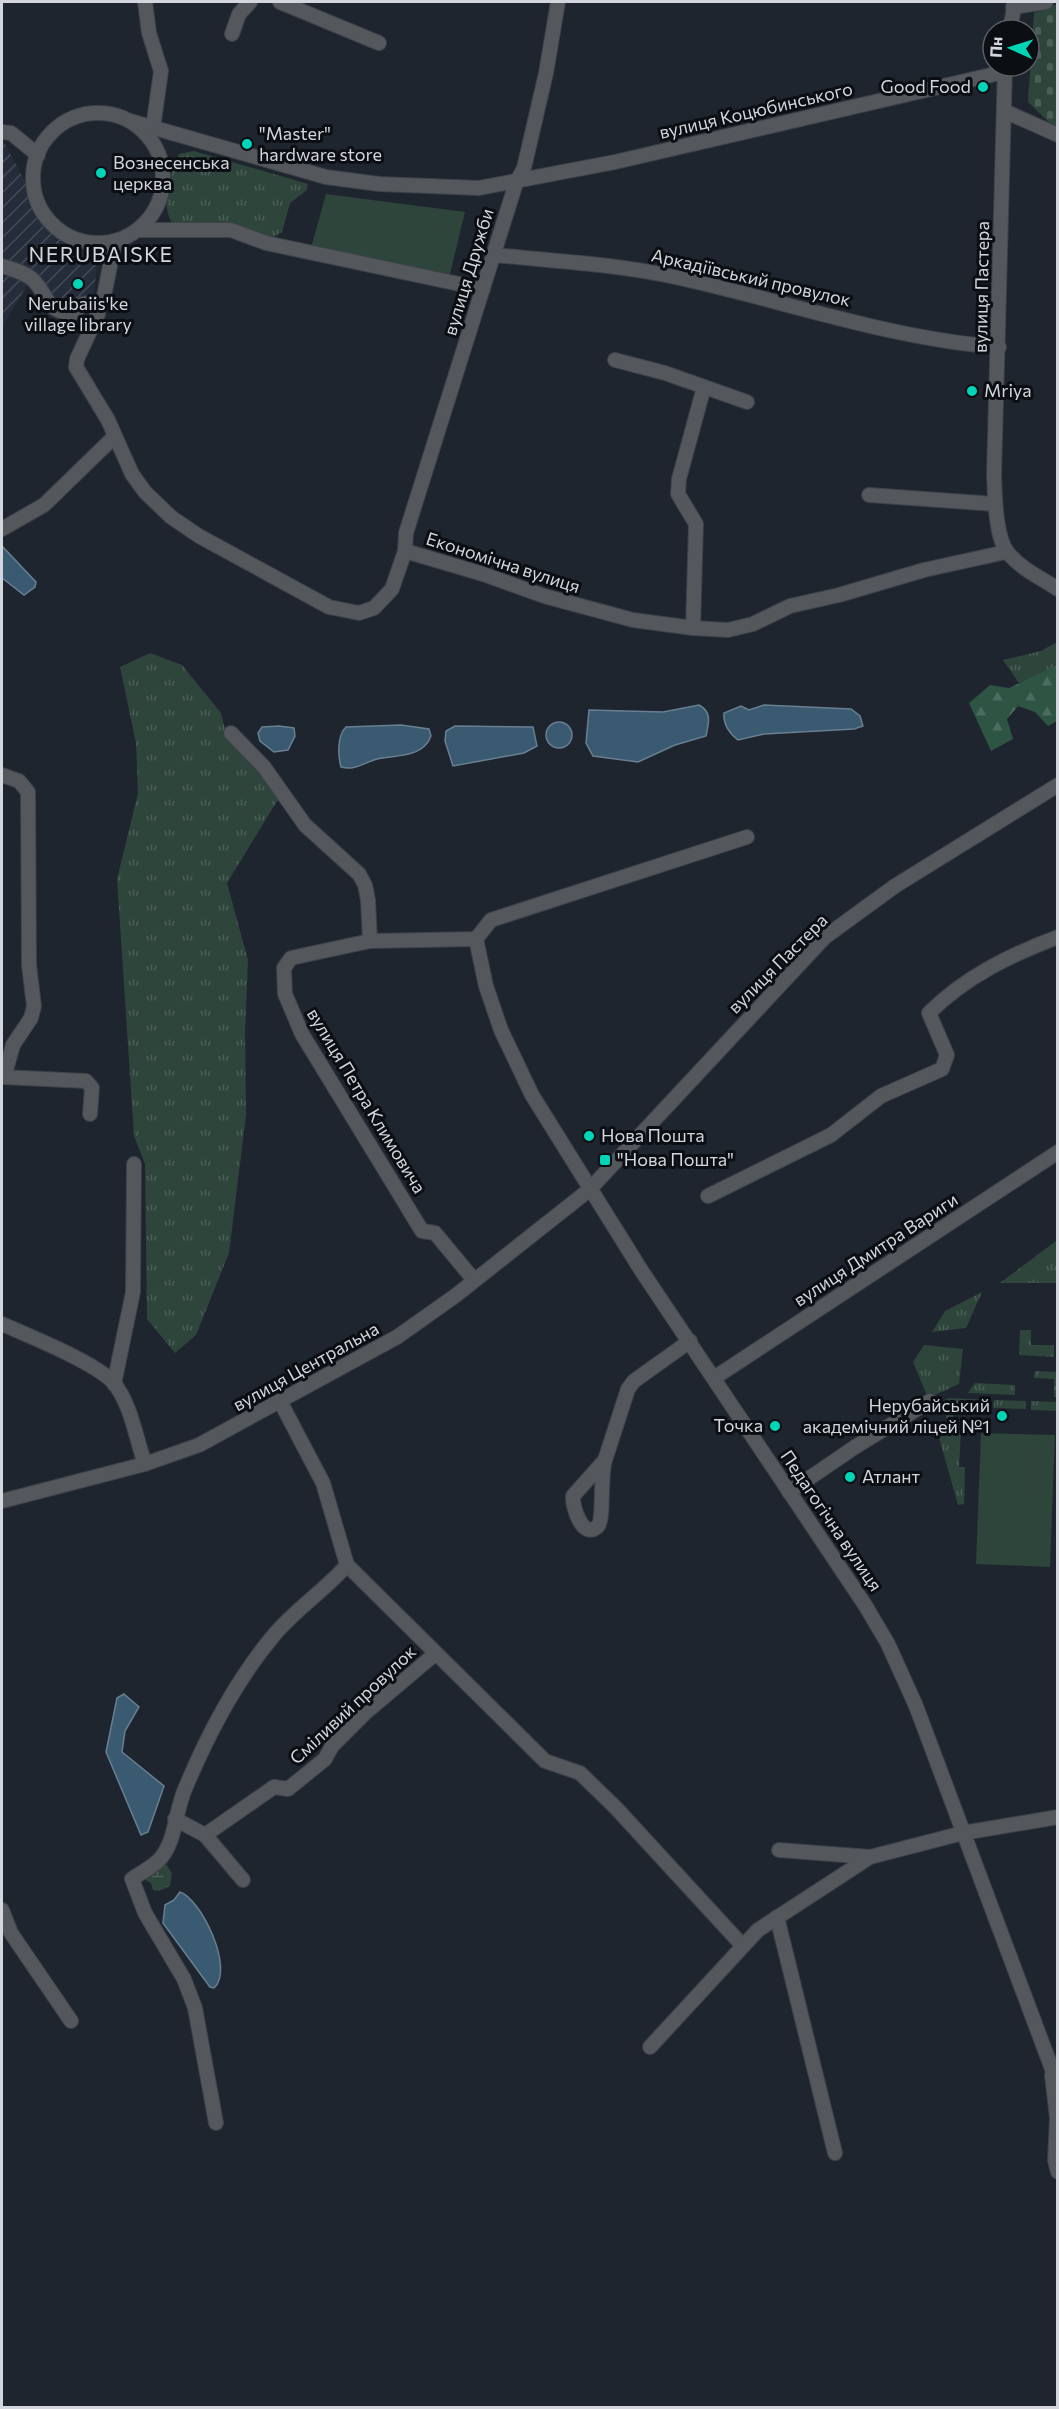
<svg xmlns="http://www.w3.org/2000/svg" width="1059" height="2409" font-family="Commissioner,sans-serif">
<defs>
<pattern id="industrial-furrows" width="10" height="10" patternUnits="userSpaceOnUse" patternTransform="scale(1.5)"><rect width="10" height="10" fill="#252d3b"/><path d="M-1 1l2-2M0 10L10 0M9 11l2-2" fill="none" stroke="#444b57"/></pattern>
<pattern id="grass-tufts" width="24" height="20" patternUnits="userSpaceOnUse" patternTransform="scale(1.5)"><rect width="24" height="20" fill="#2e453b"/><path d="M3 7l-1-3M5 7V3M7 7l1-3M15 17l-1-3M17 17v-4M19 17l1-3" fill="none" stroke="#4b5f57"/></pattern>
<pattern id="forest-firs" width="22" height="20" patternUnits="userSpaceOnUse" patternTransform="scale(1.5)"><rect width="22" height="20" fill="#2e5443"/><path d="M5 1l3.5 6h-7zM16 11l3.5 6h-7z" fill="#4b6c5e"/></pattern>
<pattern id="wetland-marsh" width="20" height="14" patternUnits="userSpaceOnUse" patternTransform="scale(1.5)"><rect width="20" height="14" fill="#2e453b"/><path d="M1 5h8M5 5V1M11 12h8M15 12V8" fill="none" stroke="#4b5f57"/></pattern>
<pattern id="cemetery-stones" width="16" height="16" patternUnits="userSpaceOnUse" patternTransform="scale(1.5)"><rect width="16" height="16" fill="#2e453b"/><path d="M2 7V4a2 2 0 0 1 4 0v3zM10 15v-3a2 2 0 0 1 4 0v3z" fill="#4b5f57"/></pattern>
</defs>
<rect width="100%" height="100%" fill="#1f252e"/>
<g fill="url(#industrial-furrows)">
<path d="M 2,138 L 40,210 L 74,243 L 98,252 L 94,296 L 74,302 L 58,301 L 36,278 L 2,263 Z"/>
<path d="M 2,268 L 30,280 L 2,328 Z"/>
</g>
<g fill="url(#grass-tufts)">
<path d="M 194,151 L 308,184 L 307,190 L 290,203 L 282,232 L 270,239 L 172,222 C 160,206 171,170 179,154 Z"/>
<path d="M 1057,642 L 1057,668 L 1019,683 L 1003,660 L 1041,651 Z"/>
<path d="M 150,653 L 182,665 L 221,713 L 226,733 L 279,798 L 227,883 L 248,960 L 245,1032 L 246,1115 L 229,1253 L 196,1335 L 175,1353 L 147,1319 L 145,1164 L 134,1136 L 117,879 L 138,793 L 136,743 L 120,667 Z"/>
<path d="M 1056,1241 L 1057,1283 L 1000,1283 Z"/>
<path d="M 982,1292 L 966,1328 L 932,1332 L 945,1311 Z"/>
<path d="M 1020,1330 L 1031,1330 L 1031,1345 L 1054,1345 L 1054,1357 L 1019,1355 Z"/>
<path d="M 924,1345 L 963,1349 L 959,1384 L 928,1398 L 913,1362 Z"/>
<path d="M 1035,1371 L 1057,1372 L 1057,1397 L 1054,1397 L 1054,1379 L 1034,1378 Z"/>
<path d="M 975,1383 L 1015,1385 L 1015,1395 L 968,1393 Z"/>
<path d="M 949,1398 L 988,1400 L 988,1407 L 954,1406 L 953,1429 L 961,1430 L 959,1467 L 965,1467 L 964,1504 L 958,1505 L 937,1431 L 948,1424 L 944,1409 L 932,1408 L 931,1405 Z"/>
<path d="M 994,1400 L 1026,1401 L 1026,1409 L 993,1408 Z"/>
<path d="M 1031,1401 L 1057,1402 L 1057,1411 L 1031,1410 Z"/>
</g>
<path fill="url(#forest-firs)" d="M 1053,667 L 1057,668 L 1057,721 L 1048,726 L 1035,712 L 1018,706 L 1007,719 L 1013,739 L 991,751 L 969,703 L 990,685 L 1009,688 Z"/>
<path fill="url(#wetland-marsh)" d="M 164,1862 L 172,1873 L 170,1886 L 159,1891 L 153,1890 L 151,1883 L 142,1878 Z"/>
<path fill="url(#cemetery-stones)" d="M 1057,4 L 1057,130 L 1028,102 L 1034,13 Z"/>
<g fill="#2e453b">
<path d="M 326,194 L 465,212 L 449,278 L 311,248 Z"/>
<path d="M 981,1433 L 1055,1435 L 1050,1567 L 976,1564 Z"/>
</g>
<g fill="#3a5a71" stroke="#687f91" stroke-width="1.5">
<path d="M 2,546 L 36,582 L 35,587 L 24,595 L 2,578 Z"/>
<path d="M 699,705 C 712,712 709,722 706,736 L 675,745 L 638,762 L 593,756 L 586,743 L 589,710 L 663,712 Z"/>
<path d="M 764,705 L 851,709 L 860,716 L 863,726 L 854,729 L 764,734 L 738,740 C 729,733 723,725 724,713 L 741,706 L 749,710 Z"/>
<circle cx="559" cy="735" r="13"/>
<path d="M 401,725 L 429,729 L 431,736 C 423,758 396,755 377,759 C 363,763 355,771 341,767 C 338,756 337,735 346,727 Z"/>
<path d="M 279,726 L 294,728 L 295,736 L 288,750 L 274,752 L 260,741 L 258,733 L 262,727 Z"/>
<path d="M 455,726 L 533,727 L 537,746 L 524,753 L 453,766 L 445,741 L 446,731 Z"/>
<path d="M 124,1694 L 139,1707 L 125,1731 L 122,1752 L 164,1786 L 148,1832 L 141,1835 L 106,1752 L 117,1698 Z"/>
<path d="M 180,1892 C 201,1899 235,1969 214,1988 L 210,1987 L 163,1923 L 165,1905 L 174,1900 Z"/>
</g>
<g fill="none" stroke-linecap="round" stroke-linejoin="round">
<defs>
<g id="minor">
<path d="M 145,2 L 149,33 L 161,71 L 153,128"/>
<path d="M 280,2 L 379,43"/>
<path d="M 1013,7 L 1046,2"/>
<path d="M 1010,30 L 1015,2"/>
<path d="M 232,34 L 239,14 L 250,2"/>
<path d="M 1005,66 L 994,475 C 995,495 995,537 1008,553 C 1021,569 1041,578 1058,589"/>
<path d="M 1004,111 L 1058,135"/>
<circle cx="98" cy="178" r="65"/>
<path d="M 130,121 L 326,177 L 379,184 L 479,188 L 615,162 L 1004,72"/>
<path d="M 2,132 L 11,133 L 38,155"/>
<path d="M 138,230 L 231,230 L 266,243 L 483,289"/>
<path d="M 115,241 L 103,301 L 97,309 L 98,314 L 77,359 L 76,367 L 108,420 L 132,474 L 145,492 L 171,517 L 199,536 L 329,607 L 359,613 L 374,608 L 392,589 L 405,551 L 483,574 L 544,596 L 633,620 L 693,628 L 728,630 L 753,624 L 790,606 L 839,595 L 924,570 L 1006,552"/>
<path d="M 494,255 C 554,261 616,264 675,277 C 782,300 889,339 999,347"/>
<path d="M 2,266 C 12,269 24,272 32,279 C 49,294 44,313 73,313"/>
<path d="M 73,313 L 83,304 L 103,301"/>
<path d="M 615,360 L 665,373 L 747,402"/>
<path d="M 869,495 L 995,504"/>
<path d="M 2,529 L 44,505 L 114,437"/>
<path d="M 405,551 L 406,533 L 516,183 L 524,168 L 546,73 L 558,2"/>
<path d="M 693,628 L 696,524 L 678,494 L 679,479 L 704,387"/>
<path d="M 231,733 L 264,767 L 305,825 L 359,874 L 365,885 L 368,900 L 370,941"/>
<path d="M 2,775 L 19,781 L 28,792 L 29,965 L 34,1006 L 31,1018 L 13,1045 L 4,1077"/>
<path d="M 476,939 L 486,986 L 501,1030 L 532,1095 L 641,1270 L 865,1605 L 888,1644 L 916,1706 L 1058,2085"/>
<path d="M 2,1077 L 86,1081 L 92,1088 L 90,1114"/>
<path d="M 708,1196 L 831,1135 L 881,1096 L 942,1069 L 947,1055 L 929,1013 C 965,977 1010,955 1058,937"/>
<path d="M 474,1280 L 435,1233 L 422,1231 L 302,1034 L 285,994 L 284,968 L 291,958 L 370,941 L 476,939 L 491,920 L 747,837"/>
<path d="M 2,1324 C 29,1336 94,1362 113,1382 C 131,1403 136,1439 145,1464"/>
<path d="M 714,1378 L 1058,1152"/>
<path d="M 114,1384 L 133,1292 L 134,1164"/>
<path d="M 605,1460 C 600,1475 604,1519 598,1526 C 583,1541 572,1507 573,1496 L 605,1460 L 628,1389 L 634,1381 L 690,1341"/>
<path d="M 789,1492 L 855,1447 L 930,1401"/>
<path d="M 2,1501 L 145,1464 L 199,1445 L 397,1337 L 455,1296 L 589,1190 L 825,937 L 895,886 L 1058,785"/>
<path d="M 347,1565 L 545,1761 L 580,1773 L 616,1808 L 742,1945"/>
<path d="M 175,1819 L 205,1835 L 243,1880"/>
<path d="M 205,1835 L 274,1787 L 288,1789 L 325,1759 L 332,1746 L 364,1714 L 435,1654"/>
<path d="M 779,1850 L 870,1857"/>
<path d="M 2,1910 L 11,1933 L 71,2021"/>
<path d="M 777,1917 L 835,2153"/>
<path d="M 650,2047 L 758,1930 L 870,1857 L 963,1833 L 1058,1817"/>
<path d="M 1052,2075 L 1057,2118 L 1055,2160 L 1058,2172"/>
<path d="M 216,2123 L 195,2008 L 184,1979 L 145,1913 L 132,1879 C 140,1873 151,1868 158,1861 C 176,1844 175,1811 185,1789 C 207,1736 237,1679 274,1635 C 296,1609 325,1590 347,1565 L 323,1483 L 281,1403"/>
</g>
</defs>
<use href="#minor" stroke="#3c414a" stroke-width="16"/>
<use href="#minor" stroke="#54585c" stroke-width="14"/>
</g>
<g fill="#00d5b7" stroke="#0b0e12" stroke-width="2">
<circle cx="983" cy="87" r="6"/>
<circle cx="247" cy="144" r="6"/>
<circle cx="101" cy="173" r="6"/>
<circle cx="78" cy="284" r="6"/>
<circle cx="972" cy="391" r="6"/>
<circle cx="589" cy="1136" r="6"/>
<rect x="599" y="1154" width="12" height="12" rx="3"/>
<circle cx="1002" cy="1416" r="6"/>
<circle cx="775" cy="1426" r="6"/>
<circle cx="850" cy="1477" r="6"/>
</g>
<g text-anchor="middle" stroke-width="6" stroke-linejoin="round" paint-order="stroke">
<g font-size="18" fill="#d3d6dc" stroke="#0b0e12" text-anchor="start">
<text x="971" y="93" text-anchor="end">Good Food</text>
<text x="259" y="140">"Master"<tspan x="259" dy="21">hardware store</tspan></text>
<text x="113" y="169">Вознесенська<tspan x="113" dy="21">церква</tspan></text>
<text x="78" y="310" text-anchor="middle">Nerubaiis'ke<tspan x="78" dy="21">village library</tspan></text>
<text x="984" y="397">Mriya</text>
<text x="601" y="1142">Нова Пошта</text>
<text x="617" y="1166">"Нова Пошта"</text>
<text x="990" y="1412" text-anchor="end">Нерубайський<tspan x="990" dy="21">академічний ліцей №1</tspan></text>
<text x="763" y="1432" text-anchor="end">Точка</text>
<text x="862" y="1483">Атлант</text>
</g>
<g font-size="18" fill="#d3d6dc" stroke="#0b0e12">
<text transform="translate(756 111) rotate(-13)" y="6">вулиця Коцюбинського</text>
<text transform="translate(469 272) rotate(-73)" y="6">вулиця Дружби</text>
<text transform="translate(751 278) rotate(13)" y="6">Аркадіївський провулок</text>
<text transform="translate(982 287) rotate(-89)" y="6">вулиця Пастера</text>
<text transform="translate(503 563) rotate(18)" y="6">Економічна вулиця</text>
<text transform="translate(778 964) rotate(-45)" y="6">вулиця Пастера</text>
<text transform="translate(366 1101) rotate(59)" y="6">вулиця Петра Климовича</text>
<text transform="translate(876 1250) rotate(-33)" y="6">вулиця Дмитра Вариги</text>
<text transform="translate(306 1367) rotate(-29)" y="6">вулиця Центральна</text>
<text transform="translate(831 1521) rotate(56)" y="6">Педагогічна вулиця</text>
<text transform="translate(353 1705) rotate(-43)" y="6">Сміливий провулок</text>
</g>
<g font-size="21" letter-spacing="1.5" fill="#d3d6dc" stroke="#0b0e12">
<text x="101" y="262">NERUBAISKE</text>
</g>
</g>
<rect width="1059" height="2409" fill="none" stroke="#d3d6dc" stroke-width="6"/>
<g transform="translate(1011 48) rotate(273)"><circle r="28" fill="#0b0e12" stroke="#5b5e63" stroke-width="1.5"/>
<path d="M0-4.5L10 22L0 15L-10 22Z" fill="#00d5b7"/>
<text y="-9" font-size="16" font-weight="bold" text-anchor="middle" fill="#d3d6dc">Пн</text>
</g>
</svg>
